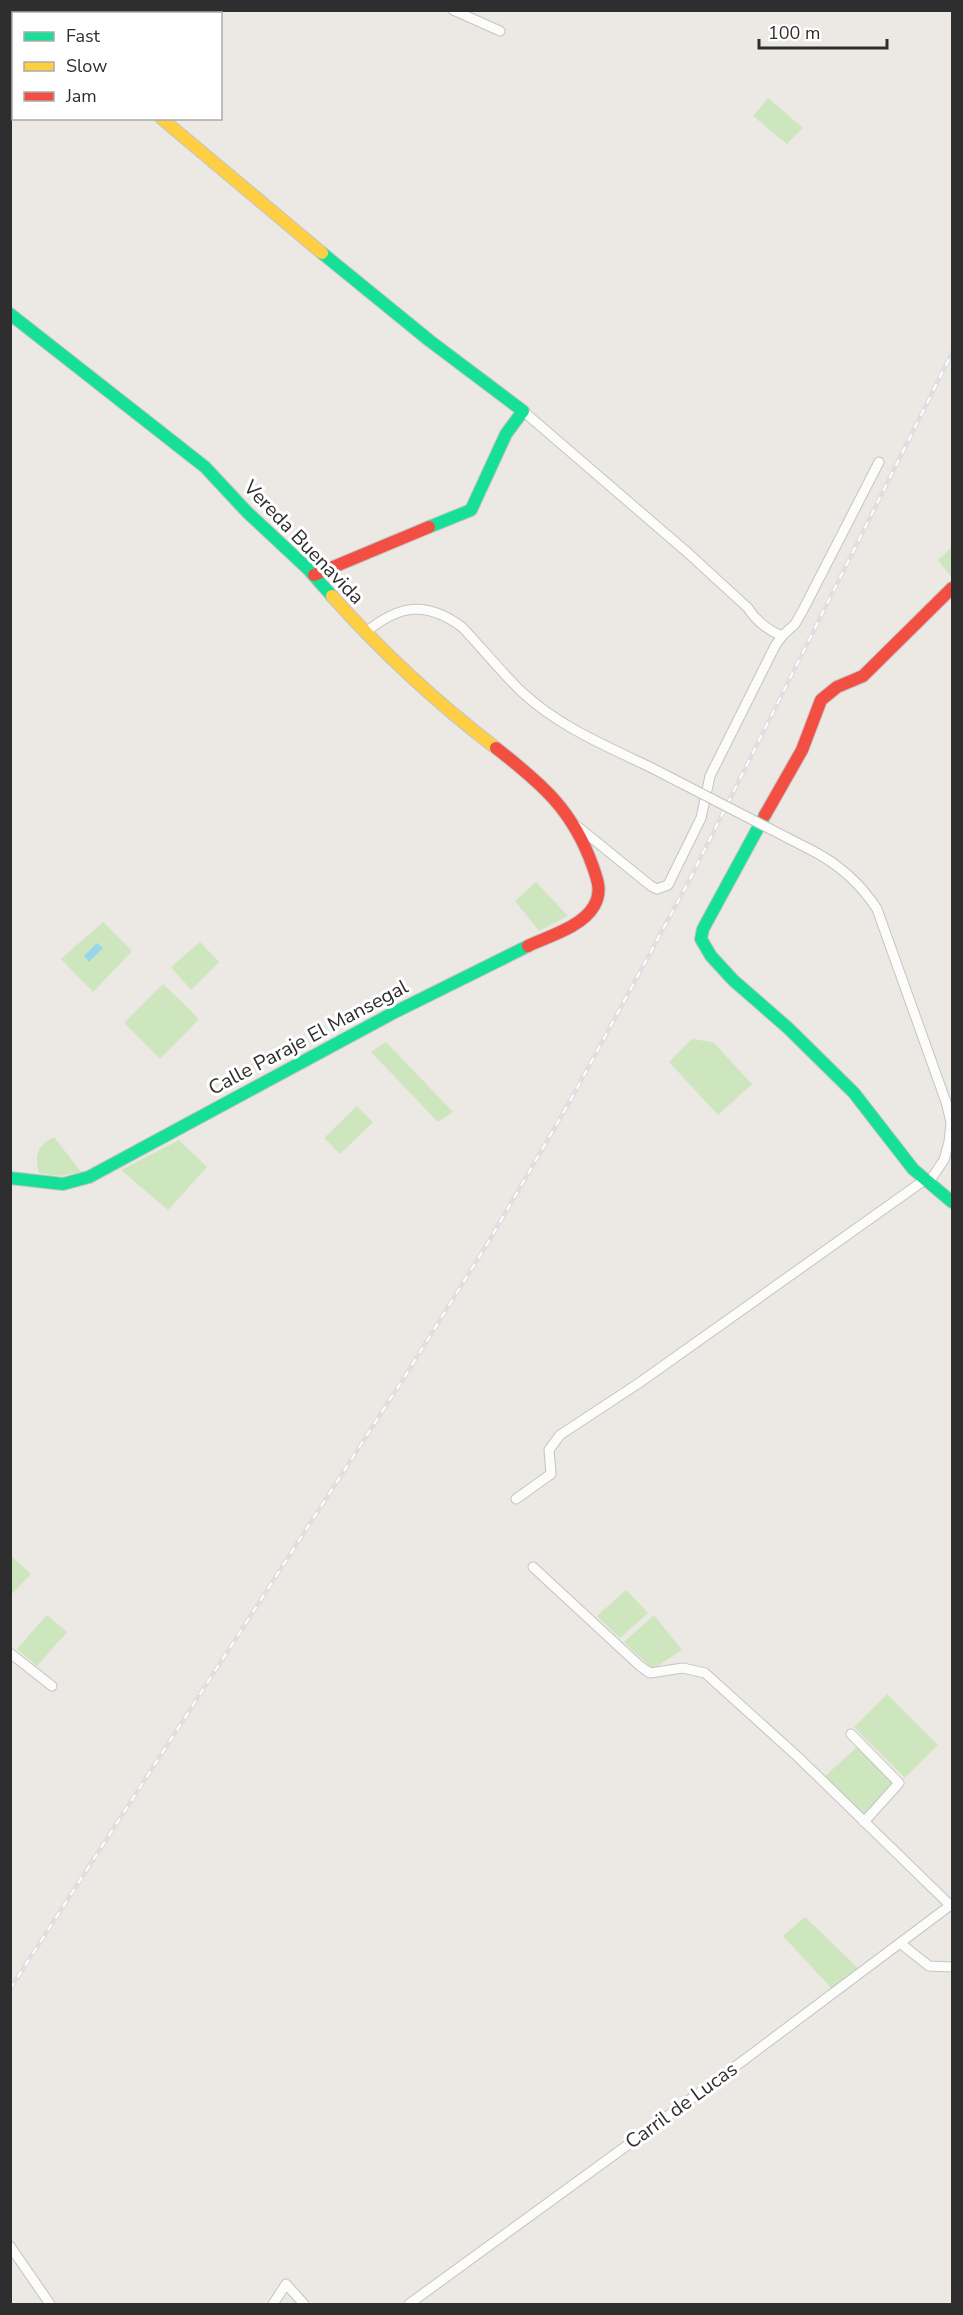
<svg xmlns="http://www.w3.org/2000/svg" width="963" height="2315" font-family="'Nunito Sans',sans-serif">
<rect width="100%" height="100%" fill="#ece8e4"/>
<g fill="#cee6be">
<path d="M 768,98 L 803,128 L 787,144 L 753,116 Z"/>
<path d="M 952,547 L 952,578 L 938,560 Z"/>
<path d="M 536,882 L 568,916 L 539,931 L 515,901 Z"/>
<path d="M 103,922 L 132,951 L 93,992 L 61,959 Z"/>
<path d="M 200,942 L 219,962 L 191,990 L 171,967 Z"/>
<path d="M 163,984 L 199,1019 L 160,1059 L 124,1023 Z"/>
<path d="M 692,1039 L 713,1042 L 752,1084 L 718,1115 L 669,1062 Z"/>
<path d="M 386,1042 L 453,1112 L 438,1122 L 371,1052 Z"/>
<path d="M 357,1106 L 373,1122 L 340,1154 L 324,1138 Z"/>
<path d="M 54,1137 L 81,1172 L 59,1176 L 39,1173 C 34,1156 37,1145 54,1137 Z"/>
<path d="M 179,1140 L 207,1167 L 168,1210 L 121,1170 Z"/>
<path d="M 11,1556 L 31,1574 L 11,1595 Z"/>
<path d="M 626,1590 L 648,1613 L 620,1638 L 597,1616 Z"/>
<path d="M 47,1615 L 67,1632 L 37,1666 L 17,1649 Z"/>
<path d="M 654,1615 L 682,1650 L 653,1669 L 624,1642 Z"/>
<path d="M 887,1694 L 938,1745 L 905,1778 L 854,1727 Z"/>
<path d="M 857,1747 L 896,1785 L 865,1818 L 823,1778 Z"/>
<path d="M 805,1917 L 860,1970 L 833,1990 L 783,1936 Z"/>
</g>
<path fill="#99d6ec" d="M 97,943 L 103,948 L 89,962 L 84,956 Z"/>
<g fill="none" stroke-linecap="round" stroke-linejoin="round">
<defs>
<g id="street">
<path d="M 28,10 L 31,14"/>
<path d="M 453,10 L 500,31"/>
<path d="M 523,411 L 688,553 L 748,608 C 756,621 768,630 782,636 L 795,624 L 802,612 L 879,462"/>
<path d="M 365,633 C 398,605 426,600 462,627 C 482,648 501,672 522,692 C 558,726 606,746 650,767"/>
<path d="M 577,826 L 651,886 L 657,889 L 668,885 L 701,818 L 710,776 L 775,646 L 782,636"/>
<path d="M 813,851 C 840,865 860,883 877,909 L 946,1102 L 951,1122 L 949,1142 L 944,1160 L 929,1182"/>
<path d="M 516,1499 L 551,1474 L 549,1450 L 560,1435 L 639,1383 L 926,1179"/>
<path d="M 533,1567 L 640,1666 L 650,1673 L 683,1668 L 705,1673 L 798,1757 L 950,1905"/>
<path d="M 10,1653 L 52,1686"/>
<path d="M 851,1734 L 899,1783 L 864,1822"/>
<path d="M 900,1943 L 929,1966 L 952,1967"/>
<path d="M 10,2246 L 50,2304"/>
<path d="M 273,2304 L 286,2284 L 304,2304"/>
<path d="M 409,2304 L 728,2072 L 952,1904"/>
</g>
<g id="fast">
<path d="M 322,253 L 430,341 L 523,411 L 506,434 L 471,510 L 429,527"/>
<path d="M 10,314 L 205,467 L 247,512 L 308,569 L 332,596"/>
<path d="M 765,815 L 703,929 L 701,939 L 711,956 L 733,980 L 788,1028 L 854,1093 L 913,1169 L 952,1202"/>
<path d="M 10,1178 L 63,1184 L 89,1177 L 393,1013 L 528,946"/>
</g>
<g id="slow">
<path d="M 161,118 L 322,253"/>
<path d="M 332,596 C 382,652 437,703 496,748"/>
</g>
<g id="jam">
<path d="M 314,575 L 429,527"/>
<path d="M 496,748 C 542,784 573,810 593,867 C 598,881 602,892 594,906 C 582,927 549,936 528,946"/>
<path d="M 765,815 L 802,750 L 821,700 L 837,687 L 863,676 L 952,588"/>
</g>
</defs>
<use href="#street" stroke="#c5c4c5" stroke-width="11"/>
<use href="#fast" stroke="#c5c4c5" stroke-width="14"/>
<use href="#slow" stroke="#c5c4c5" stroke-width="14"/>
<use href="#jam" stroke="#c5c4c5" stroke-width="14"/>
<use href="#street" stroke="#fcfcfb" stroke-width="9"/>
<use href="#fast" stroke="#16e098" stroke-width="12"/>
<use href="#slow" stroke="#ffcf43" stroke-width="12"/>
<use href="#jam" stroke="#f24e42" stroke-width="12"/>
<defs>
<path id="rail" d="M 10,1989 L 407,1373 L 489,1241 L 569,1103 L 689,881 L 952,353"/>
</defs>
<use href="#rail" stroke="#dfdfe1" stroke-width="4.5"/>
<use href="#rail" stroke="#fff" stroke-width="2" stroke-dasharray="7" stroke-linecap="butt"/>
<defs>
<path id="street-bridge" d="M 650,767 L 813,851"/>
</defs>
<use href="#street-bridge" stroke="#c5c4c5" stroke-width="11" stroke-linecap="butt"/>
<use href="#street-bridge" stroke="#fcfcfb" stroke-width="9"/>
</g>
<g text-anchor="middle" stroke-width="6" stroke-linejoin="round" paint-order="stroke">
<g font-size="20" fill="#2e2e2e" stroke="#fff">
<text transform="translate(304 542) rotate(46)" y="7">Vereda Buenavida</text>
<text transform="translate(308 1037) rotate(-28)" y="7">Calle Paraje El Mansegal</text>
<text transform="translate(681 2105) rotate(-36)" y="7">Carril de Lucas</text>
</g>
</g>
<rect width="963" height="2315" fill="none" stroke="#2e2e2e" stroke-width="24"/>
<rect x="12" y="12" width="210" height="108" fill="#ffffff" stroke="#ababab" stroke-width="1.5"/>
<rect x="24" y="32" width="30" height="9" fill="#16e098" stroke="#ababab" stroke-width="1.5"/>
<text x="66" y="42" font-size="18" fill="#2e2e2e">Fast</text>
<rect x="24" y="62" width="30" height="9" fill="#ffcf43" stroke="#ababab" stroke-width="1.5"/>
<text x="66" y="72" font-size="18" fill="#2e2e2e">Slow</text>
<rect x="24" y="92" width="30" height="9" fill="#f24e42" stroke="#ababab" stroke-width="1.5"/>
<text x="66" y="102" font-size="18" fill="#2e2e2e">Jam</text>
<path d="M759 39v9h128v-9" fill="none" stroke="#2e2e2e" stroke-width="3"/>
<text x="768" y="39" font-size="18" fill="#2e2e2e" stroke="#ffffff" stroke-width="4.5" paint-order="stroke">100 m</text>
</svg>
